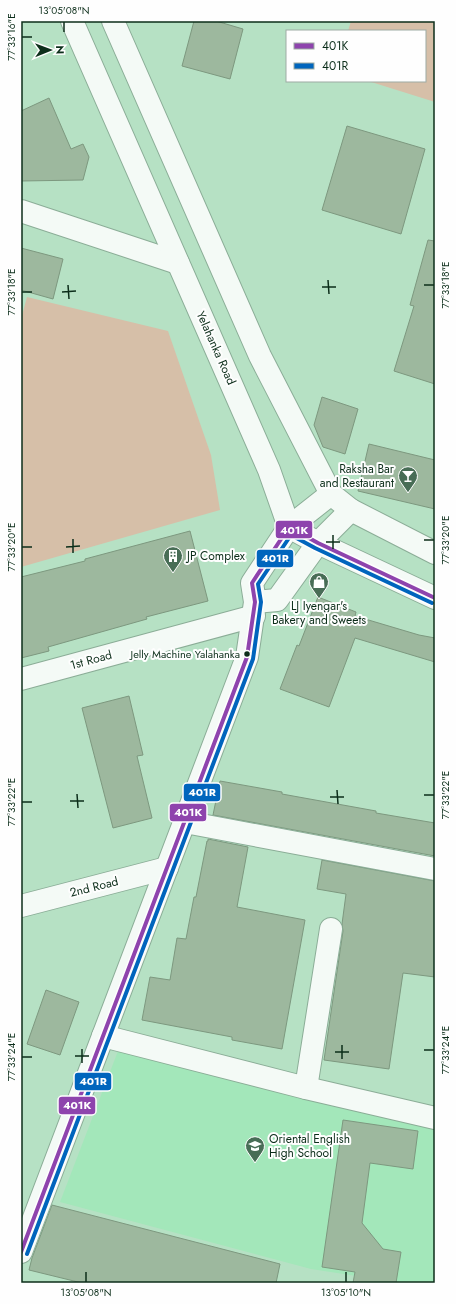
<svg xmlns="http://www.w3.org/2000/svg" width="456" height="1304" font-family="Jost,sans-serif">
<rect width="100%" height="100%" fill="#b6e1c4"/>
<path fill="#a3e7ba" d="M 118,1051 L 435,1124 L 435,1283 L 402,1283 L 311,1269 L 60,1202 Z"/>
<g fill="#d6bfa8">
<path d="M 351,21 L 435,21 L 435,102 L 368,81 L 425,81 L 425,31 L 348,31 Z"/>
<path d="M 27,297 L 168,331 L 211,455 L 220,510 L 21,567 L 21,319 Z"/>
</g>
<g fill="#9db89e" stroke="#7d987f">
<path d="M 194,21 L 216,21 L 243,29 L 230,79 L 182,66 Z"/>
<path d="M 49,98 L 71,149 L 83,144 L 89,157 L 83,180 L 21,181 L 21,111 Z"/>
<path d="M 347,126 L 425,149 L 401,234 L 322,210 Z"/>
<path d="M 428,240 L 435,241 L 435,384 L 394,371 L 414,306 L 410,305 Z"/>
<path d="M 21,248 L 63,259 L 53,299 L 21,290 Z"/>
<path d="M 322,397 L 358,409 L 345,454 L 323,447 L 314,425 Z"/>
<path d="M 369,444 L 435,460 L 435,509 L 358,491 Z"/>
<path d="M 190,531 L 208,601 L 146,617 L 147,619 L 48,647 L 49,651 L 21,658 L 21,577 L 85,561 L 85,559 Z"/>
<path d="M 318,597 L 356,612 L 355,616 L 419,635 L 435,638 L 435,662 L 355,638 L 329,707 L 280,689 L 297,645 L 299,646 Z"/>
<path d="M 129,696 L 143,755 L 137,756 L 152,818 L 113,828 L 82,708 Z"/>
<path d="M 220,781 L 282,792 L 282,794 L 376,811 L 376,813 L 435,823 L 435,856 L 213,815 Z"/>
<path d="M 208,839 L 248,847 L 237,907 L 305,920 L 282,1049 L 232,1040 L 232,1037 L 142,1020 L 150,977 L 170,980 L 177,938 L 186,939 L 194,897 L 196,897 L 207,841 L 208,841 Z"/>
<path d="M 322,860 L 435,881 L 435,977 L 403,973 L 389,1069 L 324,1060 L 343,931 L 342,924 L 346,894 L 317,889 Z"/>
<path d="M 46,990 L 79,1002 L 60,1055 L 27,1044 Z"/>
<path d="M 343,1120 L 418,1131 L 413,1169 L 370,1163 L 362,1223 L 383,1249 L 401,1252 L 396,1283 L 353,1283 L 355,1272 L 322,1267 Z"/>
<path d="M 52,1205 L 280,1264 L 276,1283 L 82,1283 L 29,1270 L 32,1258 Z"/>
</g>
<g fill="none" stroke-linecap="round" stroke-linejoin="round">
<defs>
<g id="minor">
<path d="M 21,211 L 178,263"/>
<path d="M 21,679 L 254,616"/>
<path d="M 185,822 L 435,869"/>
<path d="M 21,906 L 167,868"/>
<path d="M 103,1036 L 306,1088 L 435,1118"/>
<path d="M 306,1088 L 331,929"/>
</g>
<g id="major">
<path d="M 72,21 L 269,470 L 289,527 L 318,543 L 435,598"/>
<path d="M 113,21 L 260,356 L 331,494 L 351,510 L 435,553"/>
<path d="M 255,602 L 277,600 L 318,543 L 351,510"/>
<path d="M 21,1252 L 247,657 L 255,602 L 252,583 L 289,527 L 331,494"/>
</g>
</defs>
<use href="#minor" stroke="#8bad97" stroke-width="24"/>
<use href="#major" stroke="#8bad97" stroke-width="24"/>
<use href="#minor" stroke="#f4faf6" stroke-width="22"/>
<use href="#major" stroke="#f4faf6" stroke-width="22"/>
<defs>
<path id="bus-1" d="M 21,1252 L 247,657 L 255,602 L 252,583 L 289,527 L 318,543 L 435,598"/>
<path id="bus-2" d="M 27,1254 L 253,659 L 261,602 L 258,584 L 291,535 L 315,548 L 432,603"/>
</defs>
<use href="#bus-1" stroke="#fefefe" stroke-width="7"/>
<use href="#bus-2" stroke="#fefefe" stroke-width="7"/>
<use href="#bus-1" stroke="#8e44ad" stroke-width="4"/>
<use href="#bus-2" stroke="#0065bd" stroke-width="4"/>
</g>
<path fill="none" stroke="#0c2e1a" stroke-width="1.5" d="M 64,22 L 64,32M 22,37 L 32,37M 328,280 L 329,294M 68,285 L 69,299M 424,285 L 434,285M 322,287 L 336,287M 22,292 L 32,292M 62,292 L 76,291M 333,535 L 333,549M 73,539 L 73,553M 424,540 L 434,540M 326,542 L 340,542M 22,547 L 32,547M 66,547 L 80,546M 337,790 L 338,804M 77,794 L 78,808M 424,795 L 434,795M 330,797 L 344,797M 70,801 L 84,801M 22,802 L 32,802M 342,1045 L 342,1059M 82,1049 L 82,1063M 424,1050 L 434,1050M 335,1052 L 349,1052M 75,1056 L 89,1056M 22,1057 L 32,1057M 86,1272 L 86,1282M 346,1272 L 346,1282"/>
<defs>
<symbol id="bar-pin" viewBox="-11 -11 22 30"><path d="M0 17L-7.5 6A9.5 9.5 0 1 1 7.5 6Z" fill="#486d56" stroke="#fefefe"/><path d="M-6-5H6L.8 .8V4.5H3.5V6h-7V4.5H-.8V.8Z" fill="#fff"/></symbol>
<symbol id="building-pin" viewBox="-11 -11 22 30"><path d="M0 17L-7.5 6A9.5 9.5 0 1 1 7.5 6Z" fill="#486d56" stroke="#fefefe"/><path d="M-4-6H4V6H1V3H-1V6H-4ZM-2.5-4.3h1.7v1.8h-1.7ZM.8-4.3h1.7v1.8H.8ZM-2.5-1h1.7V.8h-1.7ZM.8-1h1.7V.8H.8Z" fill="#fff"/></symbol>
<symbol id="shop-pin" viewBox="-11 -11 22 30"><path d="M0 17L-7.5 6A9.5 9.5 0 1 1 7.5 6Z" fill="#486d56" stroke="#fefefe"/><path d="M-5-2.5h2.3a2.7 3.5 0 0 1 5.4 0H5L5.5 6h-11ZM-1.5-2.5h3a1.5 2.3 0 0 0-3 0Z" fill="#fff"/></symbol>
<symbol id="school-pin" viewBox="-11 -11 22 30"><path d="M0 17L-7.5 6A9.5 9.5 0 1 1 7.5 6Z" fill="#486d56" stroke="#fefefe"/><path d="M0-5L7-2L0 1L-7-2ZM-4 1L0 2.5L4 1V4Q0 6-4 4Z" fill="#fff"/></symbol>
</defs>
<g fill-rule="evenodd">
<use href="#bar-pin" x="397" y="465" width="22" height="30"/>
<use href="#building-pin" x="162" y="545" width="22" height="30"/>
<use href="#shop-pin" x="308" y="571" width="22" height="30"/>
<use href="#school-pin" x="244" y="1135" width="22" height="30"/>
</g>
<circle fill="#0c2e1a" stroke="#fefefe" stroke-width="1.5" cx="247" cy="654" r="3.5"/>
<g text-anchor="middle" stroke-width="4" stroke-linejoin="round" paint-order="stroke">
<g font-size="11" fill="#0c2e1a" stroke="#fefefe" text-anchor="end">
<text x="240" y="658">Jelly Machine Yalahanka</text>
</g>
<g font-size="12" fill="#0c2e1a" stroke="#fefefe">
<text transform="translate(216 348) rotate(66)" y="4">Yelahanka Road</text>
<text transform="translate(91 660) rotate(-15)" y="4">1st Road</text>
<text transform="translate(94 887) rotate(-14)" y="4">2nd Road</text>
</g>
<g font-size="12" fill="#0c2e1a" stroke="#fefefe" text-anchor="start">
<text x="394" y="473" text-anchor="end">Raksha Bar<tspan x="394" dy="14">and Restaurant</tspan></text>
<text x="187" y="560">JP Complex</text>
<text x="319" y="610" text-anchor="middle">LJ Iyengar's<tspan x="319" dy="14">Bakery and Sweets</tspan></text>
<text x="269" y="1143">Oriental English<tspan x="269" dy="14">High School</tspan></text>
</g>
</g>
<g stroke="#fefefe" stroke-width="1.5">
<rect x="275" y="520" width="38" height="19" rx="4" fill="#8e44ad"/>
<rect x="256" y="549" width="38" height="19" rx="4" fill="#0065bd"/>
<rect x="183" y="783" width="38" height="19" rx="4" fill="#0065bd"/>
<rect x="169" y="803" width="38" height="19" rx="4" fill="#8e44ad"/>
<rect x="74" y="1072" width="38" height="19" rx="4" fill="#0065bd"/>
<rect x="58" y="1096" width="38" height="19" rx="4" fill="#8e44ad"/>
</g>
<g font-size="11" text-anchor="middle" font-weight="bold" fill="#fff">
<text x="294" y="534">401K</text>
<text x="275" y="562">401R</text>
<text x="202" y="796">401R</text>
<text x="188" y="816">401K</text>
<text x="93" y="1085">401R</text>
<text x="77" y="1109">401K</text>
</g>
<rect width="456" height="1304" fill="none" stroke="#fefefe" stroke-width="44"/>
<rect x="286" y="30" width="140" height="52" fill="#fefefe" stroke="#9daba3"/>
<rect x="294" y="43" width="20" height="6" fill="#8e44ad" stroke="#9daba3"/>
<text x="322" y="50" font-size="12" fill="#0c2e1a">401K</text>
<rect x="294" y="63" width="20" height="6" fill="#0065bd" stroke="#9daba3"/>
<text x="322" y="70" font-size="12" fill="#0c2e1a">401R</text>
<g transform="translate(50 50) rotate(89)" stroke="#fefefe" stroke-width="3" paint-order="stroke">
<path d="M0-3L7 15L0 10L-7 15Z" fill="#0c2e1a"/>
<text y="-6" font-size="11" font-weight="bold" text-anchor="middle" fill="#0c2e1a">N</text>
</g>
<rect x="22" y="22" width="412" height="1260" fill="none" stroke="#0c2e1a" stroke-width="1.5"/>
<g font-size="10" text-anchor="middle" fill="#0c2e1a">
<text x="64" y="14">13°05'08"N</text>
<text transform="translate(11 37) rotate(-90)" y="4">77°33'16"E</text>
<text transform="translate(445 285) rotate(-90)" y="4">77°33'18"E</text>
<text transform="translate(11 292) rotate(-90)" y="4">77°33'18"E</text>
<text transform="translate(445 540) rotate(-90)" y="4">77°33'20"E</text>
<text transform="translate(11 547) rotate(-90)" y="4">77°33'20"E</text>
<text transform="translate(445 795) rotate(-90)" y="4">77°33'22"E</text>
<text transform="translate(11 802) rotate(-90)" y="4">77°33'22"E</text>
<text transform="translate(445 1050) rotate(-90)" y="4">77°33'24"E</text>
<text transform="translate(11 1057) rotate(-90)" y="4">77°33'24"E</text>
<text x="86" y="1296">13°05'08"N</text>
<text x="346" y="1296">13°05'10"N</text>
</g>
</svg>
